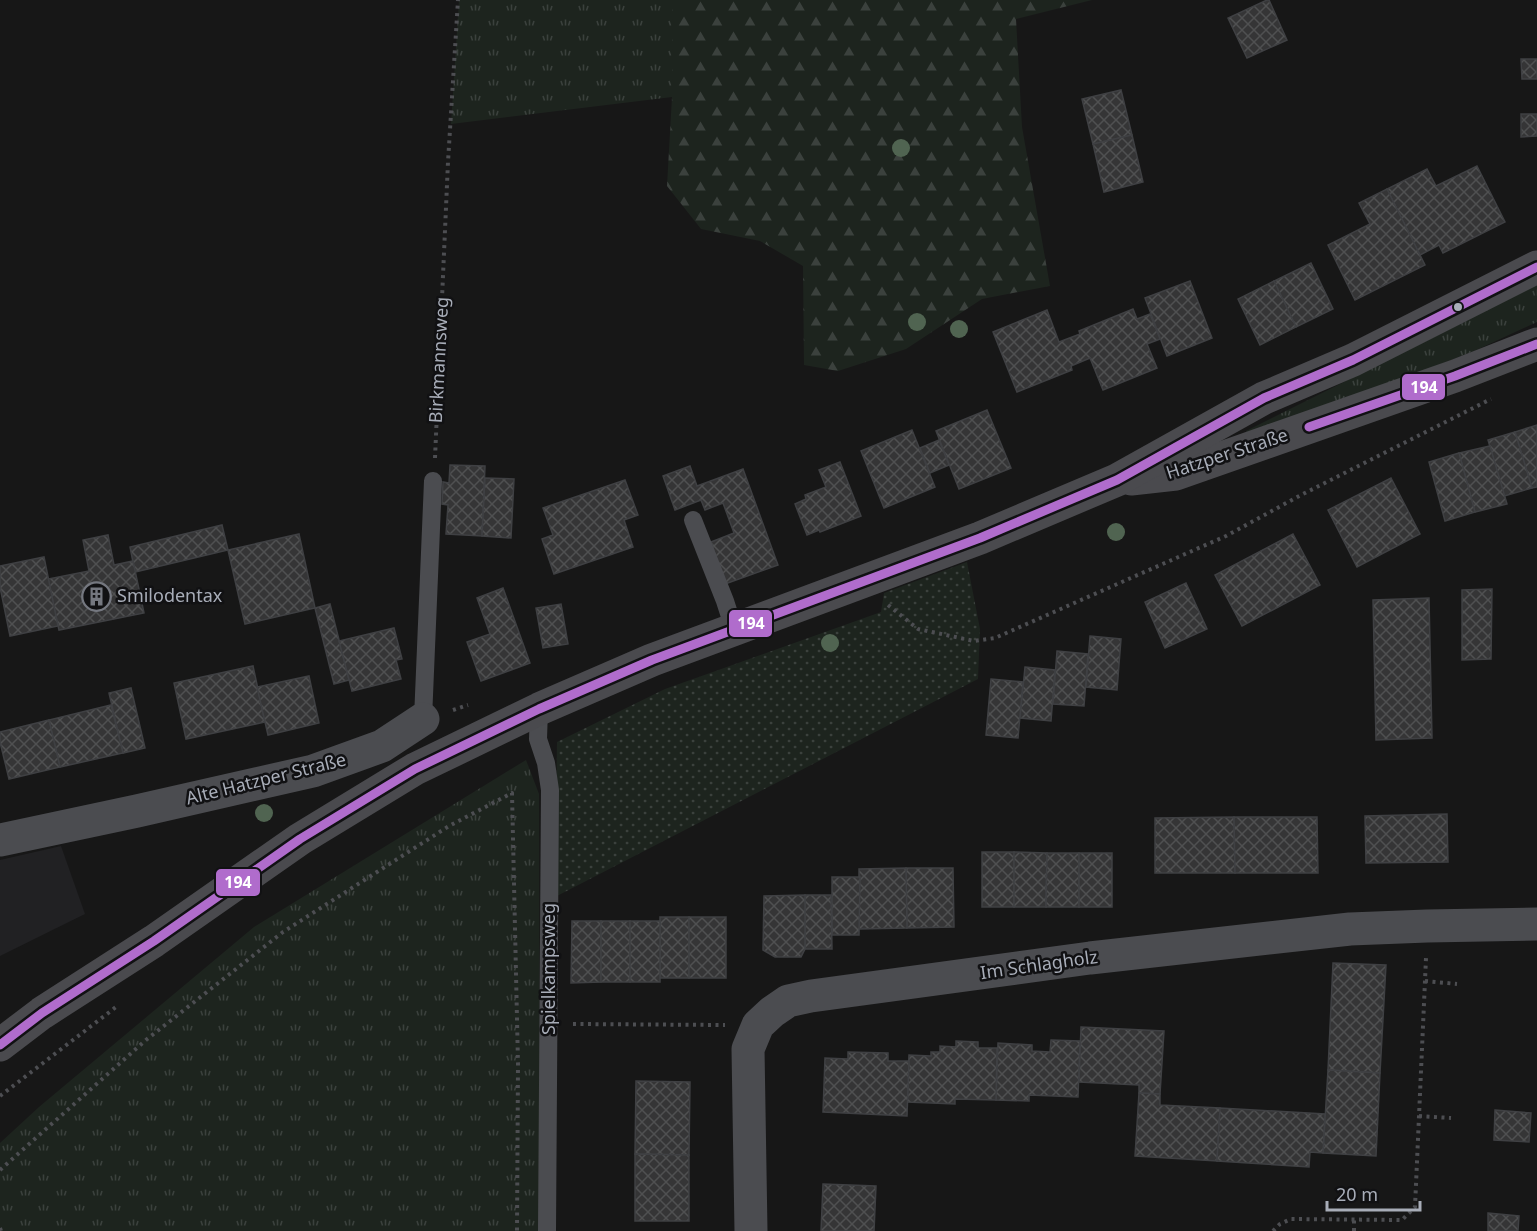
<svg xmlns="http://www.w3.org/2000/svg" width="1537" height="1231" font-family="'Noto Sans',sans-serif">
<defs>
<pattern id="grass-tufts" width="24" height="20" patternUnits="userSpaceOnUse" patternTransform="scale(1.5)"><rect width="24" height="20" fill="#1d241e"/><path d="M3 7l-1-3M5 7V3M7 7l1-3M15 17l-1-3M17 17v-4M19 17l1-3" fill="none" stroke="#3b413d"/></pattern>
<pattern id="forest-firs" width="22" height="20" patternUnits="userSpaceOnUse" patternTransform="scale(1.5)"><rect width="22" height="20" fill="#1d241e"/><path d="M5 1l3.5 6h-7zM16 11l3.5 6h-7z" fill="#3b413d"/></pattern>
<pattern id="park-dots" width="8" height="8" patternUnits="userSpaceOnUse" patternTransform="scale(1.5)"><rect width="8" height="8" fill="#1d241e"/><path d="M2 2h.1M6 6h.1" fill="none" stroke="#3b413d" stroke-width="1.8" stroke-linecap="round"/></pattern>
<pattern id="building-cross-hatch" width="8" height="8" patternUnits="userSpaceOnUse" patternTransform="scale(1.5)"><rect width="8" height="8" fill="#353536"/><path d="M0 0l8 8M0 8l8-8" fill="none" stroke="#4f5051"/></pattern>
</defs>
<rect width="100%" height="100%" fill="#171717"/>
<path fill="#212123" d="M 61,846 L 85,914 L 0,956 L 0,860 Z"/>
<g fill="url(#grass-tufts)">
<path d="M 459,0 L 672,0 L 672,97 L 451,124 Z"/>
<path d="M 1537,282 L 1537,322 L 1472,352 L 1249,437 L 1246,431 L 1468,320 Z"/>
<path d="M 526,760 L 539,794 L 540,1231 L 0,1231 L 0,1143 L 39,1107 L 254,927 Z"/>
</g>
<path fill="url(#forest-firs)" d="M 672,0 L 1092,0 L 1016,19 L 1022,127 L 1050,286 L 982,299 L 906,349 L 838,371 L 804,365 L 803,266 L 760,241 L 701,229 L 667,186 L 672,97 Z"/>
<path fill="url(#park-dots)" d="M 967,562 L 980,629 L 978,679 L 555,897 L 557,742 L 665,689 L 881,612 L 884,593 Z"/>
<g fill="url(#building-cross-hatch)" stroke="#3f4043" stroke-width="1.5">
<path d="M 1267,0 L 1269,0 L 1287,40 L 1247,58 L 1228,18 Z"/>
<path d="M 1521,59 L 1537,59 L 1537,79 L 1522,79 Z"/>
<path d="M 1121,90 L 1132,135 L 1093,144 L 1082,99 Z"/>
<path d="M 1521,114 L 1537,114 L 1537,136 L 1521,137 Z"/>
<path d="M 1132,135 L 1143,182 L 1104,192 L 1093,144 Z"/>
<path d="M 1477,166 L 1505,222 L 1443,253 L 1439,245 L 1420,255 L 1387,189 L 1427,169 L 1436,186 Z"/>
<path d="M 1387,189 L 1425,265 L 1355,300 L 1328,245 L 1370,224 L 1359,203 Z"/>
<path d="M 1311,263 L 1333,309 L 1296,327 L 1274,281 Z"/>
<path d="M 1190,281 L 1212,338 L 1167,356 L 1145,298 Z"/>
<path d="M 1274,281 L 1296,327 L 1260,345 L 1238,299 Z"/>
<path d="M 1133,309 L 1137,319 L 1150,314 L 1160,339 L 1147,344 L 1157,368 L 1103,390 L 1090,358 L 1071,366 L 1072,370 L 1017,392 L 993,332 L 1047,310 L 1059,342 L 1080,334 L 1079,331 Z"/>
<path d="M 987,410 L 1011,468 L 959,489 L 936,431 Z"/>
<path d="M 1537,425 L 1537,487 L 1532,488 L 1515,432 Z"/>
<path d="M 912,430 L 935,487 L 884,508 L 861,451 Z"/>
<path d="M 1515,432 L 1532,488 L 1504,496 L 1488,440 Z"/>
<path d="M 939,440 L 949,465 L 930,473 L 920,448 Z"/>
<path d="M 1490,446 L 1507,504 L 1475,512 L 1459,453 Z"/>
<path d="M 1459,453 L 1475,512 L 1445,521 L 1429,462 Z"/>
<path d="M 840,462 L 861,516 L 820,532 L 819,530 L 807,535 L 795,504 L 806,499 L 805,495 L 826,487 L 819,470 Z"/>
<path d="M 450,465 L 485,466 L 482,536 L 446,534 L 448,505 L 442,504 L 443,482 L 449,483 Z"/>
<path d="M 690,466 L 697,486 L 743,469 L 778,565 L 725,584 L 711,542 L 734,533 L 723,503 L 705,510 L 701,500 L 675,510 L 663,476 Z"/>
<path d="M 485,478 L 514,479 L 511,538 L 482,536 Z"/>
<path d="M 1391,478 L 1420,534 L 1357,567 L 1328,510 Z"/>
<path d="M 625,480 L 638,515 L 624,520 L 633,547 L 554,574 L 542,539 L 553,535 L 543,508 Z"/>
<path d="M 222,525 L 228,550 L 135,572 L 130,547 Z"/>
<path d="M 299,534 L 315,608 L 245,624 L 228,550 Z"/>
<path d="M 1293,534 L 1320,585 L 1242,626 L 1215,575 Z"/>
<path d="M 108,535 L 114,565 L 133,561 L 144,613 L 59,630 L 48,579 L 89,571 L 83,540 Z"/>
<path d="M 44,557 L 58,626 L 10,636 L 0,587 L 0,566 Z"/>
<path d="M 1186,583 L 1207,629 L 1165,648 L 1145,602 Z"/>
<path d="M 503,588 L 530,663 L 481,681 L 467,642 L 490,634 L 477,598 Z"/>
<path d="M 1492,589 L 1491,659 L 1462,660 L 1462,590 Z"/>
<path d="M 1429,598 L 1432,738 L 1376,740 L 1373,600 Z"/>
<path d="M 330,604 L 349,680 L 334,684 L 315,608 Z"/>
<path d="M 561,604 L 568,644 L 543,648 L 536,608 Z"/>
<path d="M 394,628 L 402,659 L 396,660 L 401,679 L 352,691 L 339,641 Z"/>
<path d="M 1090,636 L 1121,639 L 1117,690 L 1086,687 Z"/>
<path d="M 1057,651 L 1088,654 L 1084,706 L 1053,704 Z"/>
<path d="M 253,666 L 265,722 L 186,739 L 174,683 Z"/>
<path d="M 1025,667 L 1055,670 L 1051,721 L 1020,718 Z"/>
<path d="M 309,676 L 319,723 L 268,735 L 257,687 Z"/>
<path d="M 991,679 L 1023,682 L 1018,738 L 986,735 Z"/>
<path d="M 131,688 L 145,748 L 123,753 L 109,693 Z"/>
<path d="M 111,705 L 123,753 L 60,767 L 49,720 Z"/>
<path d="M 49,720 L 60,767 L 9,779 L 0,742 L 0,732 Z"/>
<path d="M 1447,814 L 1448,862 L 1366,863 L 1365,816 Z"/>
<path d="M 1234,817 L 1235,873 L 1155,873 L 1155,818 Z"/>
<path d="M 1234,817 L 1317,817 L 1318,873 L 1235,873 Z"/>
<rect x="982" y="852" width="32" height="55"/>
<path d="M 1014,852 L 1047,853 L 1046,907 L 1014,907 Z"/>
<path d="M 1047,853 L 1079,853 L 1079,907 L 1046,907 Z"/>
<rect x="1079" y="853" width="33" height="54"/>
<path d="M 906,868 L 953,868 L 954,927 L 907,928 Z"/>
<path d="M 906,868 L 907,928 L 859,929 L 859,869 Z"/>
<path d="M 832,877 L 860,877 L 859,935 L 832,935 Z"/>
<path d="M 805,895 L 831,895 L 832,949 L 805,949 Z"/>
<path d="M 805,895 L 805,949 L 801,957 L 775,957 L 763,950 L 764,896 Z"/>
<rect x="660" y="917" width="29" height="61"/>
<rect x="689" y="917" width="37" height="61"/>
<path d="M 572,921 L 601,921 L 601,982 L 571,983 Z"/>
<rect x="601" y="921" width="29" height="61"/>
<rect x="630" y="921" width="30" height="61"/>
<path d="M 1333,963 L 1386,965 L 1380,1073 L 1328,1070 Z"/>
<path d="M 1081,1027 L 1164,1031 L 1160,1094 L 1139,1093 L 1139,1085 L 1079,1082 Z"/>
<path d="M 1051,1040 L 1080,1041 L 1078,1097 L 1029,1095 L 1029,1101 L 996,1100 L 998,1043 L 1032,1045 L 1032,1051 L 1050,1052 Z"/>
<path d="M 956,1041 L 978,1042 L 978,1048 L 997,1048 L 996,1100 L 955,1099 L 955,1104 L 907,1102 L 909,1055 L 931,1056 L 931,1052 L 940,1052 L 940,1046 L 956,1047 Z"/>
<path d="M 848,1052 L 888,1053 L 888,1061 L 909,1061 L 907,1116 L 823,1112 L 825,1058 L 848,1059 Z"/>
<path d="M 1328,1070 L 1380,1073 L 1376,1156 L 1323,1153 Z"/>
<path d="M 636,1081 L 690,1082 L 689,1155 L 635,1154 Z"/>
<path d="M 1139,1093 L 1160,1094 L 1160,1105 L 1220,1108 L 1217,1161 L 1135,1156 Z"/>
<path d="M 1220,1108 L 1325,1114 L 1323,1153 L 1310,1152 L 1309,1167 L 1217,1161 Z"/>
<path d="M 1495,1110 L 1531,1113 L 1529,1142 L 1494,1140 Z"/>
<path d="M 635,1154 L 689,1155 L 689,1221 L 635,1221 Z"/>
<path d="M 823,1184 L 876,1186 L 874,1231 L 821,1231 Z"/>
<path d="M 1488,1213 L 1519,1216 L 1518,1231 L 1488,1231 Z"/>
</g>
<g fill="none" stroke-linecap="round" stroke-linejoin="round">
<g stroke="#4d4e52" stroke-width="4" stroke-dasharray="3 4.5" stroke-linecap="butt">
<path d="M 435,458 L 448,162 L 458,0"/>
<path d="M 888,605 L 918,629 L 974,641 L 995,638 L 1226,536 L 1301,495 L 1491,399"/>
<path d="M 453,710 L 468,705"/>
<path d="M 1425,981 L 1457,984"/>
<path d="M 573,1024 L 725,1025"/>
<path d="M 0,1096 L 116,1007"/>
<path d="M 1419,1116 L 1451,1118"/>
<path d="M 0,1170 L 146,1040 L 283,932 L 449,826 L 512,793 L 518,1064 L 517,1231"/>
<path d="M 0,1228 L 1,1231"/>
<path d="M 1273,1231 L 1280,1224 L 1291,1219 L 1402,1220 L 1415,1207 L 1426,958"/>
<path d="M 1354,1231 L 1354,1219"/>
</g>
<g stroke="#4b4c50" stroke-width="18">
<path d="M 693,520 L 725,601 L 734,629"/>
<path d="M 539,709 L 538,739 L 546,763 L 550,790 L 547,1231"/>
<path d="M 423,719 L 433,481"/>
</g>
<g stroke="#4b4c50" stroke-width="33">
<path d="M 0,840 L 137,811 L 313,771 L 382,746 L 423,719"/>
<path d="M 751,1231 L 748,1049 L 758,1025 L 772,1012 L 788,1001 L 811,996 L 1090,958 L 1350,929 L 1427,926 L 1537,924"/>
</g>
<g stroke="#4a4a4e" stroke-width="33">
<path d="M 1131,479 L 1176,474 L 1455,376 L 1537,344"/>
<path d="M 0,1045 L 42,1013 L 154,941 L 300,839 L 415,769 L 539,709 L 652,660 L 980,538 L 1117,480 L 1264,398 L 1353,360 L 1537,267"/>
</g>
<defs>
<g id="bus-1">
<path d="M 1309,427 L 1455,376 L 1537,344"/>
<path d="M 0,1045 L 42,1013 L 154,941 L 300,839 L 415,769 L 539,709 L 652,660 L 980,538 L 1117,480 L 1264,398 L 1353,360 L 1537,267"/>
</g>
</defs>
<use href="#bus-1" stroke="#111113" stroke-width="14"/>
<use href="#bus-1" stroke="#b06ccc" stroke-width="9"/>
</g>
<g fill="#506451">
<circle cx="901" cy="148" r="9"/>
<circle cx="917" cy="322" r="9"/>
<circle cx="959" cy="329" r="9"/>
<circle cx="1116" cy="532" r="9"/>
<circle cx="830" cy="643" r="9"/>
<circle cx="264" cy="813" r="9"/>
</g>
<defs>
<symbol id="building-ring" viewBox="-11 -11 22 22"><circle r="9.5" fill="#111113" stroke="#757880" stroke-width="1.5"/><path d="M-4-6H4V6H1V3H-1V6H-4ZM-2.5-4.3h1.7v1.8h-1.7ZM.8-4.3h1.7v1.8H.8ZM-2.5-1h1.7V.8h-1.7ZM.8-1h1.7V.8H.8Z" fill="#757880"/></symbol>
</defs>
<g fill-rule="evenodd">
<use href="#building-ring" x="80" y="580" width="33" height="33"/>
</g>
<circle fill="#a8adb8" stroke="#111113" stroke-width="2" cx="1458" cy="307" r="5"/>
<g text-anchor="middle" stroke-width="5" stroke-linejoin="round" paint-order="stroke">
<g font-size="18" fill="#a8adb8" stroke="#111113">
<text transform="translate(439 360) rotate(-87)" y="6">Birkmannsweg</text>
<text transform="translate(1227 454) rotate(-18)" y="6">Hatzper Straße</text>
<text transform="translate(266 779) rotate(-14)" y="6">Alte Hatzper Straße</text>
<text transform="translate(1039 965) rotate(-8)" y="6">Im Schlagholz</text>
<text transform="translate(549 969) rotate(-90)" y="6">Spielkampsweg</text>
</g>
<g font-size="18" fill="#a8adb8" stroke="#111113" text-anchor="start">
<text x="117" y="602">Smilodentax</text>
</g>
</g>
<g stroke="#111113" stroke-width="2">
<rect x="1401" y="373" width="45" height="28" rx="6" fill="#b06ccc"/>
<rect x="728" y="609" width="45" height="29" rx="6" fill="#b06ccc"/>
<rect x="215" y="868" width="46" height="29" rx="6" fill="#b06ccc"/>
</g>
<g font-size="16" text-anchor="middle" font-weight="bold" fill="#fff">
<text x="1424" y="393">194</text>
<text x="751" y="629">194</text>
<text x="238" y="888">194</text>
</g>
<path d="M1327 1201v9h93v-9" fill="none" stroke="#a8adb8" stroke-width="3"/>
<text x="1336" y="1201" font-size="18" fill="#a8adb8" stroke="#111113" stroke-width="4.5" paint-order="stroke">20 m</text>
</svg>
